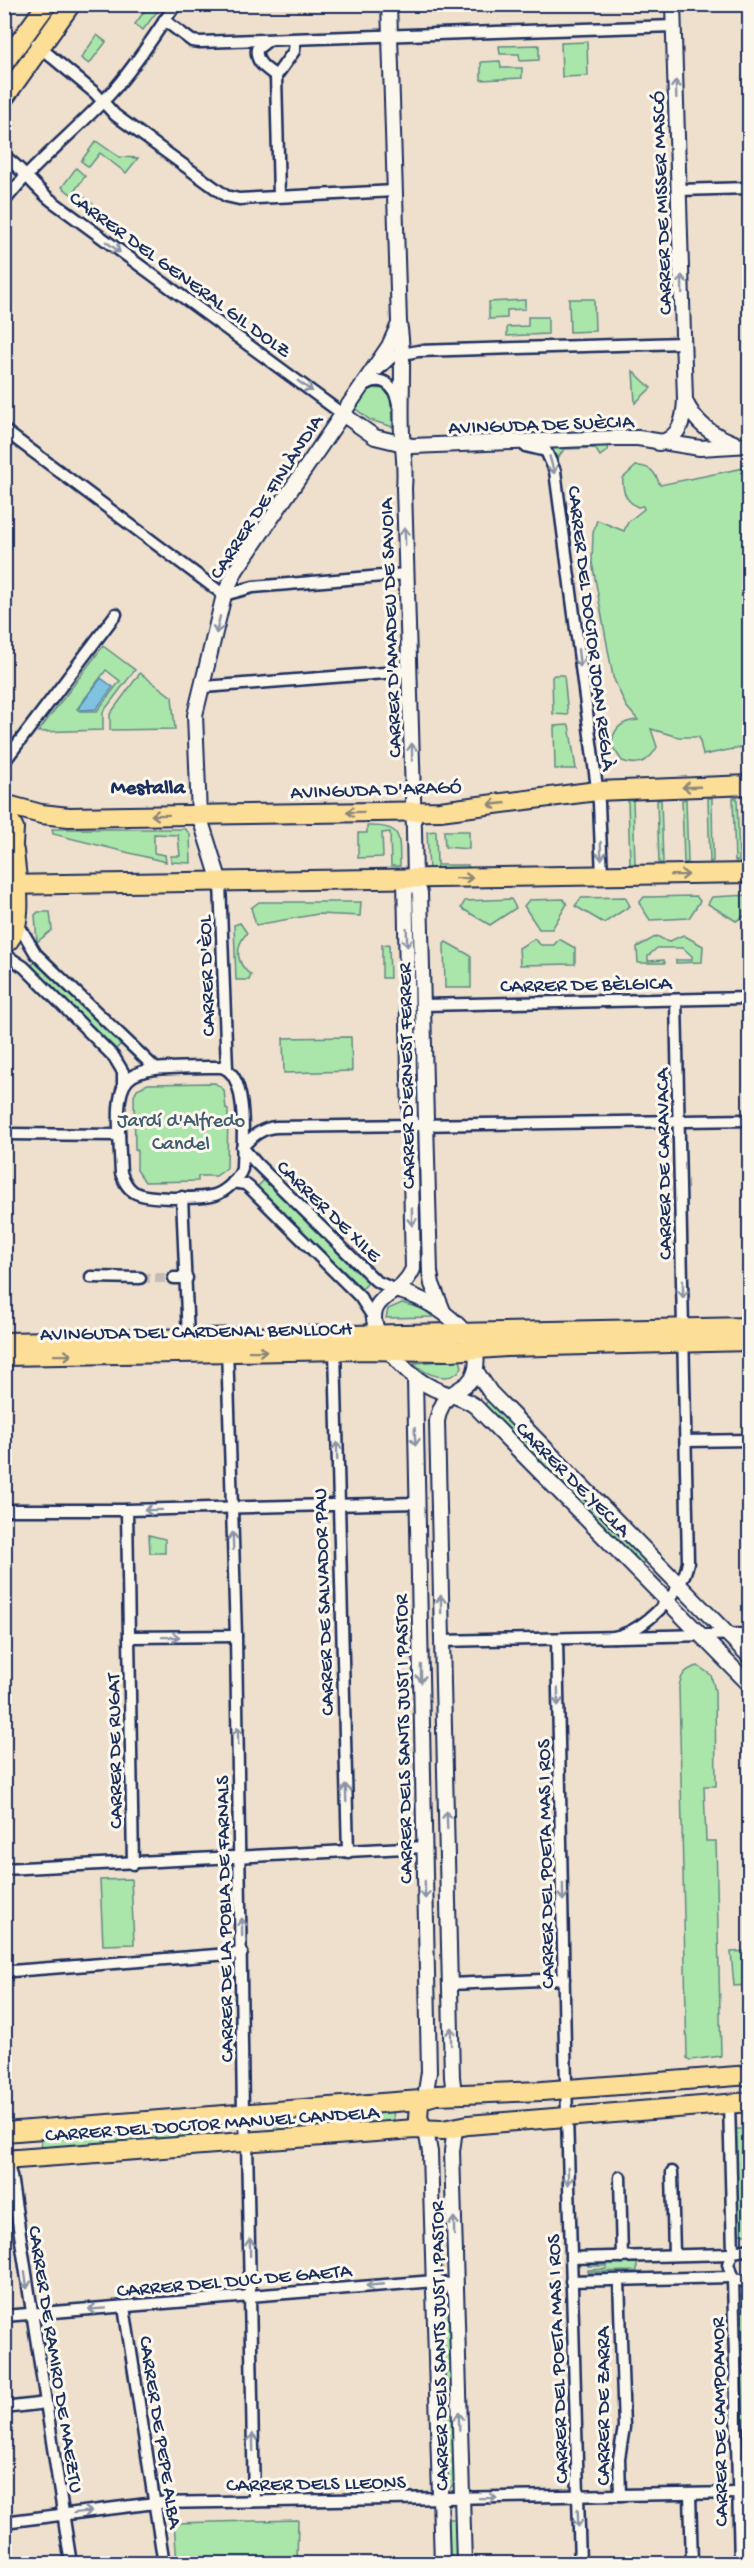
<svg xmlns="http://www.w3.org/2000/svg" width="754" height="2568" font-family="'Gochi Hand',sans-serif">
<rect width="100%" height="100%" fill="#efdfcd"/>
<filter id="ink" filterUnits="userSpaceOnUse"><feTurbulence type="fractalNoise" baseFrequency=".0167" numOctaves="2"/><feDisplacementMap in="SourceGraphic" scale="12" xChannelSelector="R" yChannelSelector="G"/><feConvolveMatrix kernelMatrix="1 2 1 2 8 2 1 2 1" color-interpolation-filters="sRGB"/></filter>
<g filter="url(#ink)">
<g fill="#aae5aa" stroke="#628a84" stroke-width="1.5" fill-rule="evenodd">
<path d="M 149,5 L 162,5 L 143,30 L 135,24 Z"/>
<path d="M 97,35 L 106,42 L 89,64 L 81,58 Z"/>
<path d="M 587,42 L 588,76 L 562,77 L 561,43 Z"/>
<path d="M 539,45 L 539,60 L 520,61 L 519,54 L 500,54 L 499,46 Z"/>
<path d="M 500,61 L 501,68 L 522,68 L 522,78 L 481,80 L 481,62 Z"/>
<path d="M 96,141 L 119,157 L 138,158 L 126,173 L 100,153 L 89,167 L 81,161 Z"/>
<path d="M 76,168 L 85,176 L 75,190 L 93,204 L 89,208 L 62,187 Z"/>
<path d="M 569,299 L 594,299 L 595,331 L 570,332 Z"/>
<path d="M 525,300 L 525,309 L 507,310 L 507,318 L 489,319 L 489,302 Z"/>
<path d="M 528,317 L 548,317 L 548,334 L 507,336 L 507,327 L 528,326 Z"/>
<path d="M 633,371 L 651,388 L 635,403 Z"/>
<path d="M 373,388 L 384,389 L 392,396 L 393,427 L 370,420 L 356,409 L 364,394 Z"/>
<path d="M 609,441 L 608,450 L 600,456 L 595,448 L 564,449 L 558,458 L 545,445 Z"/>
<path d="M 636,466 C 651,466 655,472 660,485 L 749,467 L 749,746 L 703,755 L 699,737 L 678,737 L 651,729 L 657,747 C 649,762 638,767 622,761 L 612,746 C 612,728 622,721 638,720 L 626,706 L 613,677 L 592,562 L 593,533 L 597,520 L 624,531 L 628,522 L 644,509 L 643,506 L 638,507 C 625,501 622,490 623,478 Z"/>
<path d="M 103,646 L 135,670 L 103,712 L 103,730 L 38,732 ZM 106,670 L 120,681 L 97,711 L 80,711 L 77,709 Z"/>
<path d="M 140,673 L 172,697 L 175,729 L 110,730 L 110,714 Z"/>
<path d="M 554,675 L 564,675 L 568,715 L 553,714 L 552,677 Z"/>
<path d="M 569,725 L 576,769 L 555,769 L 554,726 Z"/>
<path d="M 708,798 L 712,798 L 713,861 L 710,862 Z"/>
<path d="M 733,798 L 737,798 L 739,861 L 735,861 Z"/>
<path d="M 686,799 L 688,862 L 684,863 L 682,800 Z"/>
<path d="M 628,800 L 633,800 L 635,864 L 630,864 Z"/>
<path d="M 657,800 L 661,800 L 663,863 L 659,863 Z"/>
<path d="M 367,826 C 403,825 399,835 400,866 L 391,866 L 390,832 L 382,833 L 383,857 L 358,858 L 358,833 L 367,833 Z"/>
<path d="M 52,829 L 185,829 L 190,834 L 191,863 L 171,862 L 171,856 L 180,856 L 178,835 L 154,834 L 154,853 L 165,855 L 166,862 L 53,834 Z"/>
<path d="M 436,831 L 437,865 L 468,865 L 469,871 L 429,870 L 427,832 Z"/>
<path d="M 444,831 L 469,831 L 469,849 L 445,847 Z"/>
<path d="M 749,895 L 749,913 L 736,921 L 708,904 L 712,897 Z"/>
<path d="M 696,896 L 700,901 L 689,918 L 650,920 L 639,903 L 644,897 Z"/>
<path d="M 625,897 L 630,906 L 604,923 L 575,906 L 581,898 Z"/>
<path d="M 511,899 L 516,908 L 490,925 L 461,908 L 465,901 Z"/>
<path d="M 563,899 L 567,904 L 552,929 L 539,929 L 524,906 L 529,900 Z"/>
<path d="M 259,902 L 361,902 L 360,916 L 318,914 L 256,925 L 251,908 Z"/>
<path d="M 38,912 L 50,912 L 52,930 L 37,942 L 35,915 Z"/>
<path d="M 240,923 L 247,933 C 234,947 236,964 251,975 L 249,980 L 236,980 L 234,925 Z"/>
<path d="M 683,935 L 703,946 L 702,962 L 676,963 L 676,960 L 692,960 L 692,956 L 683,948 L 657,948 L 648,956 L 648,961 L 664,960 L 665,963 L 638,963 L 637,947 L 657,936 L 668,942 Z"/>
<path d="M 534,939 L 541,945 L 554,945 L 559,939 L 575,948 L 575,964 L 520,965 L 519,948 Z"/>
<path d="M 446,942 L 471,956 L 471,988 L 445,988 L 444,944 Z"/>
<path d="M 389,944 L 390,978 L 382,978 L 382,945 Z"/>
<path d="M 36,961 L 121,1044 L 116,1049 L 31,966 Z"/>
<path d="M 351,1037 L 352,1071 L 284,1073 L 283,1038 Z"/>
<path d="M 215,1083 L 224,1090 L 226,1109 L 228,1110 L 227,1168 L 216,1176 L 198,1176 L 198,1181 L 145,1182 L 137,1170 L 137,1150 L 135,1150 L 134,1096 L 137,1089 L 148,1084 Z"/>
<path d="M 415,1149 L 420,1149 L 423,1266 L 417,1265 Z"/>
<path d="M 265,1179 L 369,1282 L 362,1289 L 257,1187 Z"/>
<path d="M 402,1303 L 423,1309 L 433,1317 L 386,1318 L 388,1309 Z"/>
<path d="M 460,1360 L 462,1367 C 452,1385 425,1375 414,1363 Z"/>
<path d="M 489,1400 L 644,1559 L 642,1566 L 484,1405 Z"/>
<path d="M 149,1535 L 165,1539 L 165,1553 L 150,1553 Z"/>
<path d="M 698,1666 L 711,1675 L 715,1691 L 716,1786 L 704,1786 L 706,1841 L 716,1841 L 721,2056 L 690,2060 L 687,2058 L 679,1687 C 681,1674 686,1669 698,1666 Z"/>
<path d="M 131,1879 L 134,1944 L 103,1945 L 100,1880 Z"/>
<path d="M 749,1951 L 749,1985 L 734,1986 L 731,1952 Z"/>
<path d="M 393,2110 L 394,2122 L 275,2133 L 274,2119 Z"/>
<path d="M 217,2126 L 217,2138 L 42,2152 L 41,2138 Z"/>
<path d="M 736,2129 L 749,2129 L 749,2234 L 739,2234 Z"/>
<path d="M 637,2263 L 637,2271 L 588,2272 L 588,2270 L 606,2269 L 607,2266 L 588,2266 L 587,2264 Z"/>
<path d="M 740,2296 L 749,2296 L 749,2365 L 742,2365 Z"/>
<path d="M 450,2303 L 454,2484 L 449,2489 L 445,2488 L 438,2304 Z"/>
<path d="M 749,2372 L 750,2471 L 745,2471 L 742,2373 Z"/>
<path d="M 745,2480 L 749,2480 L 749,2563 L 748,2563 Z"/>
<path d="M 445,2519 L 457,2519 L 459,2563 L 447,2563 Z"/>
<path d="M 298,2520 L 297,2563 L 177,2563 L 174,2523 Z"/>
</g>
<path fill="#80c3e1" stroke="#5888ad" stroke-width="1.5" d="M 101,678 L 113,687 L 96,709 L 81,710 L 79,708 Z"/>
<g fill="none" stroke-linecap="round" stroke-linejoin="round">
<path stroke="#c5bcb7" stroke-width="10" stroke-dasharray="10 5" stroke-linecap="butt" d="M 140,1278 L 174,1278"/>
<defs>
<g id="minor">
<path d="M 164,20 L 192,41 L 200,42 L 674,26"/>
<path d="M 266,42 L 257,49 C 255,63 267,69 276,76"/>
<path d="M 36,44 L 95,93 L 115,115 L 226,196 L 239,199 L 395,191"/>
<path d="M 4,156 C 23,169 34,187 52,201 L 341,413"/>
<path d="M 679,190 L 750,188"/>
<path d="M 279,196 L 276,76 L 294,51 L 295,41"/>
<path d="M 4,202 C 35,162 76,131 110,94 C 135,67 155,34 176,4"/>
<path d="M 378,370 L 393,356 L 418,351 L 683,343"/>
<path d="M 365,385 C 383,374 395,386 398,404"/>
<path d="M 4,430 L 224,595 L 253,587 L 406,574"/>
<path d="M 525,446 L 546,451 L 555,471 L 599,803 L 602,877"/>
<path d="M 204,687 L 410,671"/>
<path d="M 4,762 L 116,614"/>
<path d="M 220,882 L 227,1069"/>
<path d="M 18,924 L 36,954 L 155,1068"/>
<path d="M 4,954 L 24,967 L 114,1057 L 123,1072 L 123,1084"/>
<path d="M 423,1005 L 750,998"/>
<path d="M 221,1067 C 250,1074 242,1146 242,1169 C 238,1180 226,1191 215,1195 C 201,1199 146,1200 134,1192 C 127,1188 124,1181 121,1173 C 115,1064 113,1068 221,1067 Z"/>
<path d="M 4,1134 L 119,1135"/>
<path d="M 233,1182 L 245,1184 L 250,1188 L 360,1297 L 373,1317"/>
<path d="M 182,1197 L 188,1338"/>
<path d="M 91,1277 L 140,1278"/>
<path d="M 174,1278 L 187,1278"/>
<path d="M 398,1291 L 376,1281 L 256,1163 L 242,1147 C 252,1137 261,1128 276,1127 L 750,1120"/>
<path d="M 227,1347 L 236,1636 L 243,2113 L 247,2142 L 254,2501"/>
<path d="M 335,1350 L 348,1852"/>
<path d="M 686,1441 L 750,1440"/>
<path d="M 4,1510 L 127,1510"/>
<path d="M 236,1636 L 129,1637 L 127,1510 L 417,1503"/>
<path d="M 129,1637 L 133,1864"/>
<path d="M 614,1637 C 644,1631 683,1592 688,1562 L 676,1000"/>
<path d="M 557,1639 L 565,2047 L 580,2564"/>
<path d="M 442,1641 L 750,1634"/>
<path d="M 4,1869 L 424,1847"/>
<path d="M 4,1973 L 12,1971 L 242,1953"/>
<path d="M 451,1984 L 564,1979"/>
<path d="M 729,2103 L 733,2252"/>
<path d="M 4,2151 L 11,2176 L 71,2564"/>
<path d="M 672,2172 L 674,2255"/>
<path d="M 620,2177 L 622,2257"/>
<path d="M 750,2249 L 733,2252 L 728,2264 L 733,2279 L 750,2282"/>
<path d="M 571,2258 L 731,2254"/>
<path d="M 733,2279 L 740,2564"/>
<path d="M 619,2280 L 624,2427 L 619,2458 L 620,2495"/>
<path d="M 571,2281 L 730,2277"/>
<path d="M 124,2307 L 164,2564"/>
<path d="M 4,2316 L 434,2281 L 448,2284 L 455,2298"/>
<path d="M 4,2408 L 46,2403"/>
<path d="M 690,2494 L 692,2564"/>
<path d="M 4,2522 L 155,2503 L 737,2493"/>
</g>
<g id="tertiary">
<path d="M 389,4 L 399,322 C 405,359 400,395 402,433 C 403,452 406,468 404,488 L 414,831 L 415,879 L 420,893 L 430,1272 L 432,1284 L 443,1311"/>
<path d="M 685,401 C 696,424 711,434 734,443"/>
<path d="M 341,413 L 375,437 L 412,446 L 615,438 L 638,438 L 700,448 L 750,445"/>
<path d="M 659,443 C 680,438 684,420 685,400 L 673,4"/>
<path d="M 405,879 L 413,1269 C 402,1293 384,1292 376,1308 C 371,1319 376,1329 382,1338 C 396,1363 415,1382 442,1392 C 455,1397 464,1398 475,1406 L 750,1685"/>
<path d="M 220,882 L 199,815 L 195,715 L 224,595 L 236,570 L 389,346 L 399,324"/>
<path d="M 398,1291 C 427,1297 487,1334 475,1371 C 468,1395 444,1384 437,1421 L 452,2077 L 454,2094"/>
<path d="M 476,1371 L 490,1392 L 750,1657"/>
<path d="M 415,1379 L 429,2072 L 425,2098"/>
<path d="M 455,2129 L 452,2151 L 464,2564"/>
<path d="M 426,2131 L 430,2152 L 442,2564"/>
</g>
<g id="primary">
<path d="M 4,63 L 47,4"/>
<path d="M 4,98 L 71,4"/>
<path d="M 4,804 L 41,814 L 69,817 L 440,811 L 597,791 L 750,785"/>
<path d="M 4,810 L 14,828 L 12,860"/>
<path d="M 4,885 L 750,873"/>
<path d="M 4,945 C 27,929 16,876 14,851"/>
<path d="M 4,1342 L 750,1327"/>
<path d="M 4,1356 L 346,1350 L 451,1351 L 506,1347 L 750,1341"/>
<path d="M 423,2129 L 418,2118 L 419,2104 L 425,2098 L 436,2095 L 542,2091 L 750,2075"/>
<path d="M 4,2132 L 421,2100"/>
<path d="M 4,2160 L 415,2129 L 443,2130 L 468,2125 L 750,2102"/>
</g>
</defs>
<use href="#minor" stroke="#1b2f5e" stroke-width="15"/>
<use href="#tertiary" stroke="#1b2f5e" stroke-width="18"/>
<use href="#primary" stroke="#1b2f5e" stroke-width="22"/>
<use href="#minor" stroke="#fbf7ec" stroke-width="10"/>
<use href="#tertiary" stroke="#fbf7ec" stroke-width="14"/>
<use href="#primary" stroke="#fdde96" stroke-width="18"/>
</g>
<defs><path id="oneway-shaft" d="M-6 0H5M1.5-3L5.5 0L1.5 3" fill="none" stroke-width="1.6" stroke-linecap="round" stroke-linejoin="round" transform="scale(1.5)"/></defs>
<g stroke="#8b93a5">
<use href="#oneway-shaft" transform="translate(676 89) rotate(-92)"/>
<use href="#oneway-shaft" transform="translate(113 247) rotate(37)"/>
<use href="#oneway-shaft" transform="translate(682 284) rotate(-91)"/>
<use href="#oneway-shaft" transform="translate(305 386) rotate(36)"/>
<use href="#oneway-shaft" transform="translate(552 465) rotate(74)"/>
<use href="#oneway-shaft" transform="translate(405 536) rotate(-91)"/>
<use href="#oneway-shaft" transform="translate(218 625) rotate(103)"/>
<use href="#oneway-shaft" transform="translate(579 658) rotate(83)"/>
<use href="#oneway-shaft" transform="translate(412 752) rotate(-91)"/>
<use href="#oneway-shaft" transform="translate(601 851) rotate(88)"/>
<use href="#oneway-shaft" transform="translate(407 938) rotate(88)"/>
<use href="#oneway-shaft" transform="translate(412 1217) rotate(89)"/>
<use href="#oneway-shaft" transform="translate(683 1289) rotate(89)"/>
<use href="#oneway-shaft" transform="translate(415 1437) rotate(88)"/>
<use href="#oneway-shaft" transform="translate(337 1451) rotate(-91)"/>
<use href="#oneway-shaft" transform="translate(153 1510) rotate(179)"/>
<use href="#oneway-shaft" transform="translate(233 1541) rotate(-92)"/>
<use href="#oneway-shaft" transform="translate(441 1604) rotate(-91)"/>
<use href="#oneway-shaft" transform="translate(171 1637) rotate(-1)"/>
<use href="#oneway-shaft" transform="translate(421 1674) rotate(89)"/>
<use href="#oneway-shaft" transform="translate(558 1697) rotate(89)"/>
<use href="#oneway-shaft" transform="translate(238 1736) rotate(-91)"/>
<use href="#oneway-shaft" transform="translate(346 1793) rotate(-92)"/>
<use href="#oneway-shaft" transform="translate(447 1820) rotate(-92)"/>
<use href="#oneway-shaft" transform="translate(425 1890) rotate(89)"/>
<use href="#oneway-shaft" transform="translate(563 1892) rotate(89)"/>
<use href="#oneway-shaft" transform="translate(242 1927) rotate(-91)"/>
<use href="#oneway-shaft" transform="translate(451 2036) rotate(-90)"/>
<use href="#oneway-shaft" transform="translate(568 2176) rotate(88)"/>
<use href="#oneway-shaft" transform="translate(454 2226) rotate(-91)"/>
<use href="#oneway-shaft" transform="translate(250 2247) rotate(-91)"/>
<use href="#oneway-shaft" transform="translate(26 2280) rotate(82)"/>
<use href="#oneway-shaft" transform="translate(375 2285) rotate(175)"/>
<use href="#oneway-shaft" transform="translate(97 2309) rotate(176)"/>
<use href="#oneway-shaft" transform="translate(459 2421) rotate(-92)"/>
<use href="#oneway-shaft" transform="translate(253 2442) rotate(-91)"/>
<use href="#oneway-shaft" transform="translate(488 2498) rotate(-1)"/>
<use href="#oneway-shaft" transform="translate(83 2512) rotate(-7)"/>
<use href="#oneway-shaft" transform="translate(578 2518) rotate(88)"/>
</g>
<g stroke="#8c867a">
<use href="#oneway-shaft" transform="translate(691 787) rotate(178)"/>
<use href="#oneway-shaft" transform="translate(497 804) rotate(174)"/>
<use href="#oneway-shaft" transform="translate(355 812) rotate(179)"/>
<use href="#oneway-shaft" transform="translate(160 815) rotate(179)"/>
<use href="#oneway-shaft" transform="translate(680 875) rotate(-1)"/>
<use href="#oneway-shaft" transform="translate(464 878) rotate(-1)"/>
<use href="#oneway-shaft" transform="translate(258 1351) rotate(-1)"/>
<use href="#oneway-shaft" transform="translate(63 1355) rotate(-1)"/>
</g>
</g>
<g text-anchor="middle" stroke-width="6" stroke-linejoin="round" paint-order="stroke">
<g font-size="20" fill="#1b2f5e" stroke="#fbf7ec">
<text transform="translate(660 203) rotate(-92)" y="7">CARRER DE MISSER MASCÓ</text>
<text transform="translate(181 273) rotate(36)" y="7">CARRER DEL GENERAL GIL DOLZ</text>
<text transform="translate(541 423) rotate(-2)" y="7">AVINGUDA DE SUÈCIA</text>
<text transform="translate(265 496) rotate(-57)" y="7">CARRER DE FINLÀNDIA</text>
<text transform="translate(389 628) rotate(-92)" y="7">CARRER D'AMADEU DE SAVOIA</text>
<text transform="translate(593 628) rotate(83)" y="7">CARRER DEL DOCTOR JOAN REGLÀ</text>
<text transform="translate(376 788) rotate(-2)" y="7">AVINGUDA D'ARAGÓ</text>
<text transform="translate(205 976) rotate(-92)" y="7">CARRER D'ÈOL</text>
<text transform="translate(586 983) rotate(-1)" y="7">CARRER DE BÈLGICA</text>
<text transform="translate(405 1076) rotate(-91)" y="7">CARRER D'ERNEST FERRER</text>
<text transform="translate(662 1164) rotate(-91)" y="7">CARRER DE CARAVACA</text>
<text transform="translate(330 1210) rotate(44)" y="7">CARRER DE XILE</text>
<text transform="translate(196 1330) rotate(-1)" y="7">AVINGUDA DEL CARDENAL BENLLOCH</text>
<text transform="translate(574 1478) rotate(45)" y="7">CARRER DE YECLA</text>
<text transform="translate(322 1602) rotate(-92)" y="7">CARRER DE SALVADOR PAU</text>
<text transform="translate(402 1739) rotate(-91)" y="7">CARRER DELS SANTS JUST I PASTOR</text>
<text transform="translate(113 1751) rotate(-91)" y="7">CARRER DE RUGAT</text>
<text transform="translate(544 1864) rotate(-91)" y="7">CARRER DEL POETA MAS I ROS</text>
<text transform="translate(223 1919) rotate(-91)" y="7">CARRER DE LA POBLA DE FARNALS</text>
<text transform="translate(212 2122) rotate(-4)" y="7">CARRER DEL DOCTOR MANUEL CANDELA</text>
<text transform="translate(234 2279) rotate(-5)" y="7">CARRER DEL DUC DE GAETA</text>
<text transform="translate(438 2346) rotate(-91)" y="7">CARRER DELS SANTS JUST I PASTOR</text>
<text transform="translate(57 2359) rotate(81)" y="7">CARRER DE RAMIRO DE MAEZTU</text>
<text transform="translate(556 2359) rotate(-92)" y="7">CARRER DEL POETA MAS I ROS</text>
<text transform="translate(602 2406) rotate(-90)" y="7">CARRER DE ZARRA</text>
<text transform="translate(718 2422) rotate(-91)" y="7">CARRER DE CAMPOAMOR</text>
<text transform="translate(162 2432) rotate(81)" y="7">CARRER DE PEPE ALBA</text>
<text transform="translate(316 2482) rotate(-1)" y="7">CARRER DELS LLEONS</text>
</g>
<g font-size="20" fill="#3f5c71" stroke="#fbf7ec">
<text x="181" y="1126">Jardí d'Alfredo<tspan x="181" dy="23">Candel</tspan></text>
</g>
<g font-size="21" font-weight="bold" fill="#1b2f5e" stroke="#fbf7ec">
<text x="148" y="793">Mestalla</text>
</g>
</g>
<rect width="754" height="2568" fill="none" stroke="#fbf7ec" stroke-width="24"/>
<rect x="12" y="12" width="730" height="2544" fill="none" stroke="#1b2f5e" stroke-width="2" filter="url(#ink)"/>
</svg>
